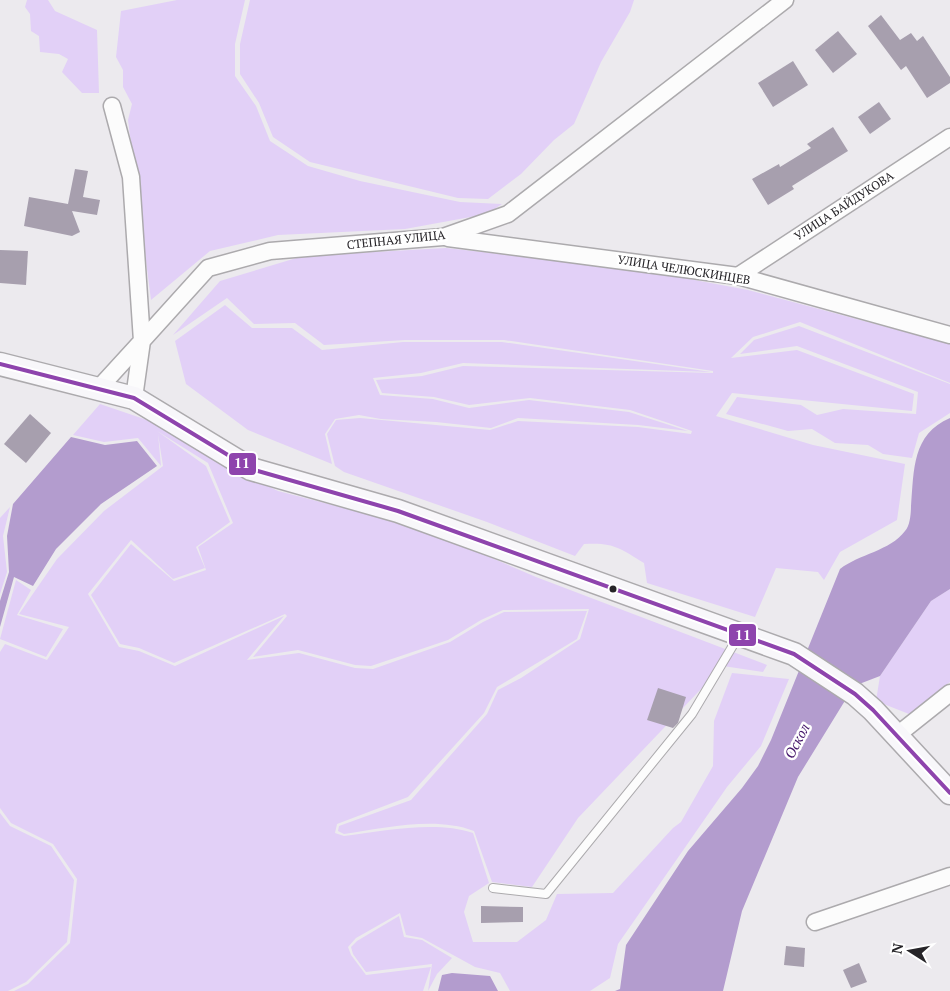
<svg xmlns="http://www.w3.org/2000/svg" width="950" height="991" font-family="'PT Serif',serif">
<rect width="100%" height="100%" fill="#eceaee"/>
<g fill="#e2d0f7">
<path d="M 27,0 L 48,0 L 55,11 L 97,30 L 99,93 L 82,93 L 62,72 L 68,59 L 59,54 L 40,52 L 39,36 L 31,31 L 30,14 L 25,7 Z"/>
<path d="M 177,0 L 245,0 L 235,44 L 235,76 L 256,106 L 270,141 L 308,166 L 360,181 L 460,202 L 502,204 L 487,214 L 405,229 L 278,235 L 210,251 L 151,300 L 128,120 L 132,104 L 123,87 L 123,70 L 116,57 L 121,11 Z"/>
<path d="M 250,0 L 634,0 L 630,12 L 601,62 L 574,124 L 554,140 L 521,174 L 488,199 L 458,198 L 310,162 L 273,137 L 259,103 L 240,74 L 240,44 Z"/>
<path d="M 446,248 L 636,269 L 748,290 L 950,344 L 950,383 L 800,322 L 753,337 L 731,358 L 797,350 L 914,394 L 912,411 L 732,393 L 716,416 L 813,445 L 905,464 L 897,520 L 840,552 L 824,580 L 818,572 L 776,568 L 755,617 L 647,583 L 644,563 C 620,548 613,542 584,544 L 575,556 L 487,522 L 344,472 L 335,466 L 327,434 L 336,420 L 360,418 L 490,430 L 518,421 L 638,427 L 691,434 L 692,431 L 630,410 L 530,398 L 469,405 L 434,397 L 382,393 L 376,380 L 422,376 L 463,366 L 713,373 L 713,371 L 504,340 L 405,340 L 324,345 L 295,323 L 254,324 L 227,298 L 173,335 L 220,281 L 303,256 Z"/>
<path d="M 225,305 L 252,328 L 292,328 L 322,350 L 403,342 L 502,342 L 711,372 L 463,363 L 421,373 L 373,378 L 380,395 L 433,399 L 469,408 L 529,400 L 629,412 L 688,431 L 638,425 L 518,418 L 491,428 L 436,422 L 381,419 L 359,415 L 335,419 L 325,434 L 332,464 L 248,430 L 186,384 L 175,341 Z"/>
<path d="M 799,326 L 950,384 L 950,413 L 919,433 L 912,458 L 883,454 L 868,445 L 835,443 L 812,429 L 788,431 L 726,414 L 737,397 L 801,405 L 817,415 L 843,409 L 916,414 L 918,392 L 797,346 L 740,354 L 754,340 Z"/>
<path d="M 100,404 L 150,421 L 207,456 L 278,491 L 371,515 L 457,543 L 536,577 L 767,665 L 763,672 L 723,666 L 578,818 L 532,887 L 492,882 L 474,831 C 435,816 385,828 344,834 L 338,831 L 339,826 L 411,800 L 487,714 L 498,690 L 521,678 L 580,639 L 589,609 L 503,610 L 481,620 L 448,640 L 371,666 L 355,665 L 298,650 L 253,657 L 287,616 L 285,614 L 174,663 L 139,648 L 120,644 L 91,595 L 131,544 L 174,581 L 206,570 L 198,547 L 233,523 L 208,463 L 157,431 L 206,466 L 230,522 L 196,547 L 205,568 L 173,579 L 131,540 L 88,594 L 119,647 L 139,651 L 175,666 L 284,616 L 247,660 L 299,653 L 355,668 L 373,669 L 450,642 L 483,622 L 504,612 L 587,611 L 577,639 L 497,687 L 484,713 L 408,797 L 337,824 L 335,833 L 344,836 C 383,831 436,820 473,833 L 489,883 L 469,896 L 464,912 L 473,942 L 517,942 L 546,920 L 557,894 L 613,893 L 673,828 L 681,822 L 713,766 L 714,721 L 732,673 L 789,679 L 761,746 L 727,787 L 618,944 L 610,978 L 590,991 L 510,991 L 500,973 L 475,967 L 422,938 L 406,935 L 400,913 L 356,938 L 348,947 L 351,955 L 366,975 L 431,967 L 423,991 L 14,991 L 28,984 L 70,943 L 77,879 L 53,844 L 11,823 L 0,808 L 0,652 L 5,644 L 47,660 L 69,627 L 19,614 L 57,559 L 104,511 L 163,466 L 158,434 L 161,466 L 138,438 L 104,442 L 73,435 Z"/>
<path d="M 10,507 L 3,536 L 7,572 L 0,594 L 0,518 Z"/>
<path d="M 16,580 L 31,590 L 17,615 L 63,629 L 46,657 L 0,639 Z"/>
<path d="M 950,589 L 950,682 L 909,714 L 876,701 L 880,676 L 931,601 Z"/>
<path d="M 0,813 L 10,826 L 51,846 L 74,880 L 67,942 L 26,982 L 8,991 L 0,991 Z"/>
<path d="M 399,916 L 404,937 L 422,940 L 452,958 L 437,974 L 428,991 L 432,964 L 366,972 L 353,954 L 351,947 L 357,941 Z"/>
</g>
<g fill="#b39cce">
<path d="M 950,418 L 950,589 L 931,601 L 880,676 L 854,686 L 798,777 L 742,911 L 723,991 L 615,991 L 620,989 L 626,945 L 688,851 L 742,788 L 758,766 L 771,740 L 840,569 C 859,554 890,551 905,531 C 910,526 911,513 911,506 C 914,470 912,434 950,418 Z"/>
<path d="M 71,437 L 105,445 L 137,441 L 157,466 L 101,504 L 56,549 L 33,586 L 14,577 L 0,627 L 0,601 L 9,572 L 7,536 L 13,504 Z"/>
<path d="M 452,973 L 490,976 L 498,991 L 438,991 L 442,975 Z"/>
</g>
<g fill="#a79fae">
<path d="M 881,15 L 900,40 L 911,33 L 917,41 L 923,36 L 950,77 L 950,83 L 927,98 L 906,66 L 901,70 L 868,26 Z"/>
<path d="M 838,31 L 857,54 L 833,73 L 815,50 Z"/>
<path d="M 793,61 L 808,85 L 773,107 L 758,83 Z"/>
<path d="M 879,102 L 891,119 L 870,134 L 858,117 Z"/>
<path d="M 833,127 L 848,151 L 792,186 L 794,189 L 768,205 L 752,179 L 779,164 L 780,167 L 811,148 L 807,144 Z"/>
<path d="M 75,169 L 88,171 L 83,197 L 100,200 L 97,215 L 72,211 L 80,232 L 72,236 L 24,226 L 29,197 L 68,204 Z"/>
<path d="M 0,250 L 28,251 L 26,285 L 0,283 Z"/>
<path d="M 30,414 L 51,433 L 26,463 L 4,444 Z"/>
<path d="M 658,688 L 686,697 L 678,723 L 673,728 L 647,720 Z"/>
<path d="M 481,906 L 523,907 L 523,922 L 481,923 Z"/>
<path d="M 786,946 L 805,948 L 804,967 L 784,965 Z"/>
<path d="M 859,963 L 867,982 L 851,988 L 843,970 Z"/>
</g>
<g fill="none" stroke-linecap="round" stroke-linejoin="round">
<defs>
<path id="service" d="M 493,888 L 546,894 L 692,714 L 738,637"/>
<g id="minor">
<path d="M 448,238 L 738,276 L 950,335"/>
<path d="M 738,276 L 950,137"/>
<path d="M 99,388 L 142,341 L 131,177 L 112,106"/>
<path d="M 134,398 L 142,341 L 208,268 L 270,251 L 443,237 L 508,214 L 785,0"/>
<path d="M 896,736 L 950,693"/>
<path d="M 815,922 L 950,876"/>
</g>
<path id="secondary" d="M 0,364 L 134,398 L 251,469 L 398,511 L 794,654 L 855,694 L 873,710 L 950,793"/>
</defs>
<use href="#service" stroke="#acaaad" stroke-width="10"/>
<use href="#minor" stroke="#acaaad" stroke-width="19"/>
<use href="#secondary" stroke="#acaaad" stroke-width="25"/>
<use href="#service" stroke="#fcfcfc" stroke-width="8"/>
<use href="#minor" stroke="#fcfcfc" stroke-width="16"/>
<use href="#secondary" stroke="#f8f7fa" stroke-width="22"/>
<defs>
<path id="bus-1" d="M 0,364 L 134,398 L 251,469 L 398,511 L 794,654 L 855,694 L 873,710 L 950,793"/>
</defs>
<use href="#bus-1" stroke="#fff" stroke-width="8"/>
<use href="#bus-1" stroke="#8e44ad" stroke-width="4"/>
</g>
<circle fill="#262428" stroke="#fff" stroke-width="2" cx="613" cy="589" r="4.5"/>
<g text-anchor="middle" stroke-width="5" stroke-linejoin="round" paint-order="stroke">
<g font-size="12" fill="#262428" stroke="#fff">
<text transform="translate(844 206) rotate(-33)" y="4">УЛИЦА БАЙДУКОВА</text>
<text transform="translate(396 240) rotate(-6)" y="4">СТЕПНАЯ УЛИЦА</text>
<text transform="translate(684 270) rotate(9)" y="4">УЛИЦА ЧЕЛЮСКИНЦЕВ</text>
</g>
<g font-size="14" font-style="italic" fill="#44156a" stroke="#fff">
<text transform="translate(797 741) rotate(-62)" y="5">Оскол</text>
</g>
</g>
<g stroke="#fff" stroke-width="2">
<rect x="228" y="452" width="29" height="24" rx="5" fill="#8e44ad"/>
<rect x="728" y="623" width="29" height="24" rx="5" fill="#8e44ad"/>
</g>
<g font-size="14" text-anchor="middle" font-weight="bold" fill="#fff">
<text x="242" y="468">11</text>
<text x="743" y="640">11</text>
</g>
<g transform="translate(910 951) rotate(281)" stroke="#ffffff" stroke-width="4" paint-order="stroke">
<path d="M0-4L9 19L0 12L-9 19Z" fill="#262428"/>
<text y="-8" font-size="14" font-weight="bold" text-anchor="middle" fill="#262428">N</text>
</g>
</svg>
